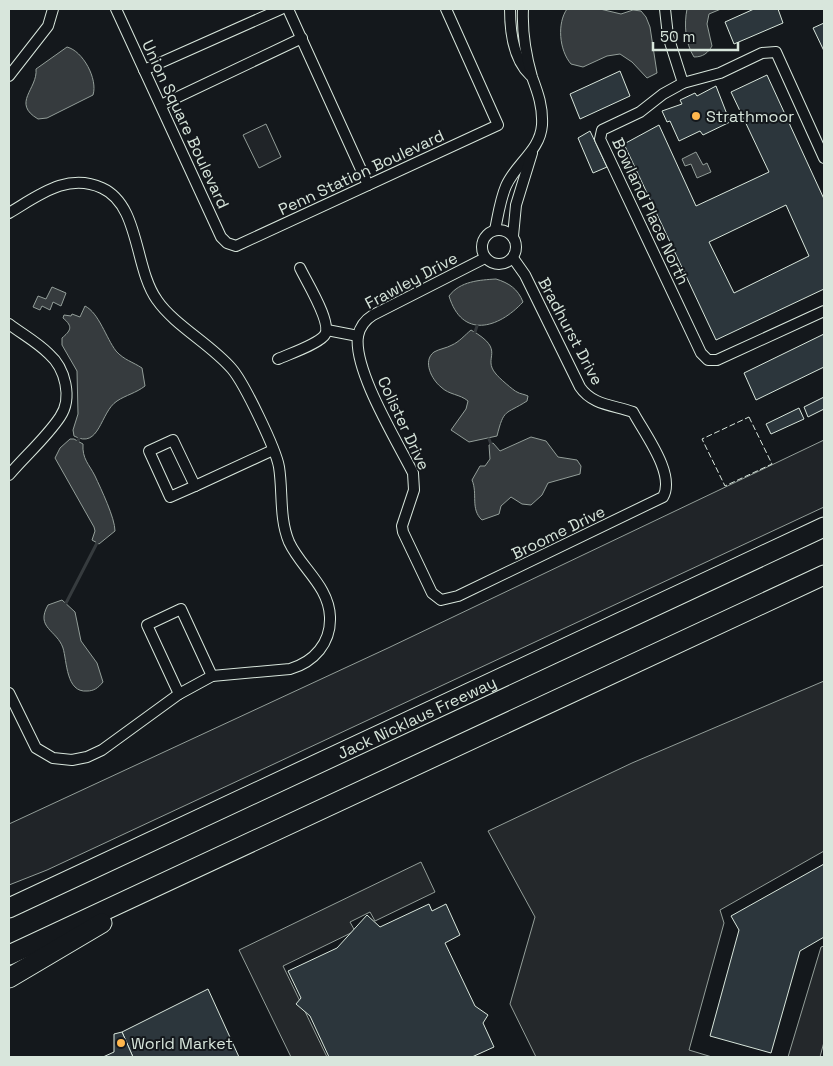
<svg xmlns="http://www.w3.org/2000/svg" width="833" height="1066" font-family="'Space Grotesk',sans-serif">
<rect width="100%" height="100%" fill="#14181c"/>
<g fill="#202428" stroke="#939e99">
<path d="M 266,124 L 281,157 L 259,168 L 243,135 Z"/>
<path d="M 824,440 L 824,507 L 47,870 L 9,885 L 9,824 L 388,648 Z"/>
</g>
<g fill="#24282b" stroke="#939e99">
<path d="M 824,681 L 824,851 L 720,910 L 724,923 L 689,1050 L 712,1057 L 536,1057 L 510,1004 L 535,917 L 488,831 L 632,763 Z"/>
<path d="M 421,862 L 435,892 L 375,921 L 370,912 L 350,922 L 355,931 L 283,966 L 327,1057 L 291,1057 L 239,950 Z"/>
<path d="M 824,946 L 824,1042 L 820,1057 L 788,1057 L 821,947 Z"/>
</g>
<g fill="#363b3e" stroke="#939e99">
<path d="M 567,9 L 600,9 L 621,14 L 633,10 L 641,11 L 646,17 L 650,27 L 657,73 L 647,78 L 632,62 L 620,54 L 607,56 L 583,67 L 571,64 C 559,50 557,23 567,9 Z"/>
<path d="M 687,9 L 721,9 L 709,14 L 707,24 L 712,46 C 708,53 703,57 694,57 C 685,43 684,24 687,9 Z"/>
<path d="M 67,47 C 83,51 98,79 93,95 L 47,118 L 38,119 C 11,103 38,89 36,69 Z"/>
<path d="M 696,152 L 703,165 L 707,163 L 711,172 L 697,178 L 691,164 L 685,166 L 682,159 Z"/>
<path d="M 496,279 C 509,283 518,289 523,302 C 498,329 462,339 449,296 C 460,281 480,280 496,279 Z"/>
<path d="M 52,287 L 66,293 L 61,306 L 53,302 L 50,310 L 42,306 L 40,310 L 33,307 L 38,296 L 46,299 Z"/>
<path d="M 85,306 C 99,313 106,338 116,351 C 124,360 133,362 142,368 L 145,386 C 136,393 126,395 117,401 C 100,412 100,450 74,436 L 73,430 L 78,414 L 77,371 L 62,345 L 62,338 C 70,331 74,327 63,318 L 64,315 L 71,316 L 72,314 L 80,317 Z"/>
<path d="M 471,330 C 508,351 481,357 496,374 C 498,377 514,391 517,392 C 520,394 524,394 528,396 L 527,401 C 505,415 504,408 497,436 L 469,442 L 451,430 L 466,409 L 468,401 C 460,394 449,395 441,387 C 432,380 422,361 434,352 C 439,349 447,348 452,345 C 459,342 465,335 471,330 Z"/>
<path d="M 531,437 L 546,441 L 558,457 L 577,460 L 581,466 L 580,474 L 548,483 L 542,495 L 531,505 L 522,504 L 511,497 L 501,506 L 499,514 L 482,520 C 470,509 478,494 472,480 L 480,466 L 485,466 L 490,459 L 489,445 L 493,443 L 500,451 Z"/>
<path d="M 70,439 L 74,439 L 83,444 C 82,459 89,464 95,476 C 101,489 115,518 115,531 L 99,544 L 92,540 L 95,531 L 94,527 L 55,458 L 60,448 Z"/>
<path d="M 62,600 L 75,612 L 81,641 L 97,663 L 103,682 C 98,688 94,691 87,691 C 66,693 67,661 63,648 C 57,630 35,628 48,605 Z"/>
</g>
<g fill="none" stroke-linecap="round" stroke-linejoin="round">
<g stroke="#363b3e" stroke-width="3">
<path d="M 475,332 L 477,326"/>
<path d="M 489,439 L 491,444"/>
<path d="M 78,441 L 79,438"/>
<path d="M 66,603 L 97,543"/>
</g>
</g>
<g fill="#2c363c" stroke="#d8e6dc" fill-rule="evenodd">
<path d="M 754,9 L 778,9 L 783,23 L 734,44 L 725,22 Z"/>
<path d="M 824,23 L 824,51 L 813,28 Z"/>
<path d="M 620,71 L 630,96 L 580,119 L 570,94 Z"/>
<path d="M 767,75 L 824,199 L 824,289 L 716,340 L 624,144 L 659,125 L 696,206 L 769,172 L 731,92 ZM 786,205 L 809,256 L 734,293 L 709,242 Z"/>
<path d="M 716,86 L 730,122 L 703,135 L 700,131 L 679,141 L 670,121 L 667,122 L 662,111 L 682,104 L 680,100 L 695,93 L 697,96 Z"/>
<path d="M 590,131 L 607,167 L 593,173 L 578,138 Z"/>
<path d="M 824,334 L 824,367 L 756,400 L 744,373 Z"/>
<path d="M 824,397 L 824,409 L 808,417 L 804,407 Z"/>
<path d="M 799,408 L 804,419 L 771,434 L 766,424 Z"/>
<path d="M 824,864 L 824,937 L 800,951 L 771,1053 L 710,1036 L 739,930 L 731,916 Z"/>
<path d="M 429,904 L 432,911 L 446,904 L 460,935 L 445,943 L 475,1006 L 488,1015 L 483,1023 L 494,1047 L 472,1057 L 329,1057 L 310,1016 L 296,1004 L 301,998 L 288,971 L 337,948 L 367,915 L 380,927 Z"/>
<path d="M 208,989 L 239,1057 L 133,1057 L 122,1032 Z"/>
<path d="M 122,1032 L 133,1057 L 103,1057 L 114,1052 L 114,1034 Z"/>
</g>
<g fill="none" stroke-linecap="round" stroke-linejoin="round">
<defs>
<g id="minor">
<path d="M 116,9 L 221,237 L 227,243 L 236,246 L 498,125 L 446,9"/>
<path d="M 288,9 L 368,185"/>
<path d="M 510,9 C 510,31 513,59 530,75"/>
<path d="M 665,9 L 668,36 L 683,83"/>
<path d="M 144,70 L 281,9"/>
<path d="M 9,76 L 48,26 L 53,9"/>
<path d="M 161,105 L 302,38"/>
<path d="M 824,158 L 776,52 L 762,53 L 720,73 L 683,83 L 663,94 L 640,112 L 602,130 L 600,139 L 701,353 L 708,360 L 717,360 L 824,311"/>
<path d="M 9,213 C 38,196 67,172 102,188 C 140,205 134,268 157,300 C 174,325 212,345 232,369 C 244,383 276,449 279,467 C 283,492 279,518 289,542 C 301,568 329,586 330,617 C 331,643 314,662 290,669 L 212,676 L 179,694 L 102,750 L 87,757 L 72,760 L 53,758 L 36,748 L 9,693"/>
<circle cx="499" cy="247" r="17"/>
<path d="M 495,230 C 498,216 500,200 506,186 C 516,163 540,151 542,125 C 543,107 538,93 532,77 C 526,56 522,31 523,9"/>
<path d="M 513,236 L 516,205 L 532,153"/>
<path d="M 485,258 L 373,315 C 365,320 360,326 358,336 C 353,370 397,441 413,473 L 414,490 L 402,526 L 403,532 L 432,593 L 441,600 L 458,596 L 663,497 C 676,474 644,433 633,412 C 613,405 592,405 580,387 L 525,275 L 513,258"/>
<path d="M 9,324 C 22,334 37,342 49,354 C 65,368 73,398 60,417 C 46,438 25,456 9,475"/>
<path d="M 327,330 L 358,336"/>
<path d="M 278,359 C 289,354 316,345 324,336 C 334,325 306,281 300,268"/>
<path d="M 173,440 L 195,486 L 170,497 L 149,451 Z"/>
<path d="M 195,486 L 273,450"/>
<path d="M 179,694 L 147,625 L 181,609 L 212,676"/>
</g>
<g id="motorway">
<path id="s1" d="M 9,908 L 824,527"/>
<path d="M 9,955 L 824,575"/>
<path d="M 9,978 L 102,923"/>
</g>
</defs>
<use href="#minor" stroke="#d8e6dc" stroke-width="12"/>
<use href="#motorway" stroke="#d8e6dc" stroke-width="21"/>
<use href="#minor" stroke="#14181c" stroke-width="10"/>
<use href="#motorway" stroke="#14181c" stroke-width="19"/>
<path stroke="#d8e6dc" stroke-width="1" stroke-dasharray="6 2.5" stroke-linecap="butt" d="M 749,417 L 772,464 L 725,486 L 702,439 Z"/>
</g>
<g fill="#ffb74d" stroke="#14181c" stroke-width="2">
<circle cx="696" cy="116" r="5"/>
<circle cx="121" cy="1043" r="5"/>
</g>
<g text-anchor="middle" stroke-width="4" stroke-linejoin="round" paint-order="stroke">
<g font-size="16" fill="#d8e6dc" stroke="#14181c" text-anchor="start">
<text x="706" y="122">Strathmoor</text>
<text x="131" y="1049">World Market</text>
</g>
<g font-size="16" fill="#d8e6dc" stroke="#14181c">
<text transform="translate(186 124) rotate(65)" y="6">Union Square Boulevard</text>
<text transform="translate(361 172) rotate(-25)" y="6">Penn Station Boulevard</text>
<text transform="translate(651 211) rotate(65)" y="6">Bowland Place North</text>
<text transform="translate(411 280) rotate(-28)" y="6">Frawley Drive</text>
<text transform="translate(571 331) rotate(62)" y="6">Bradhurst Drive</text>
<text transform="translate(404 423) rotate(65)" y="6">Colister Drive</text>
<text transform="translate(558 532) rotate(-26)" y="6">Broome Drive</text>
<text dy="6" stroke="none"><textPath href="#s1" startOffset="450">Jack Nicklaus Freeway</textPath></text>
</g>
</g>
<rect width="833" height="1066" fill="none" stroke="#d8e6dc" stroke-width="20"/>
<path d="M653 42v8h85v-8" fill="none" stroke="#d8e6dc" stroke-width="2.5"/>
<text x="660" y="42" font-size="15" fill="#d8e6dc" stroke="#14181c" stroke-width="4" paint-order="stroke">50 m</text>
</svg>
